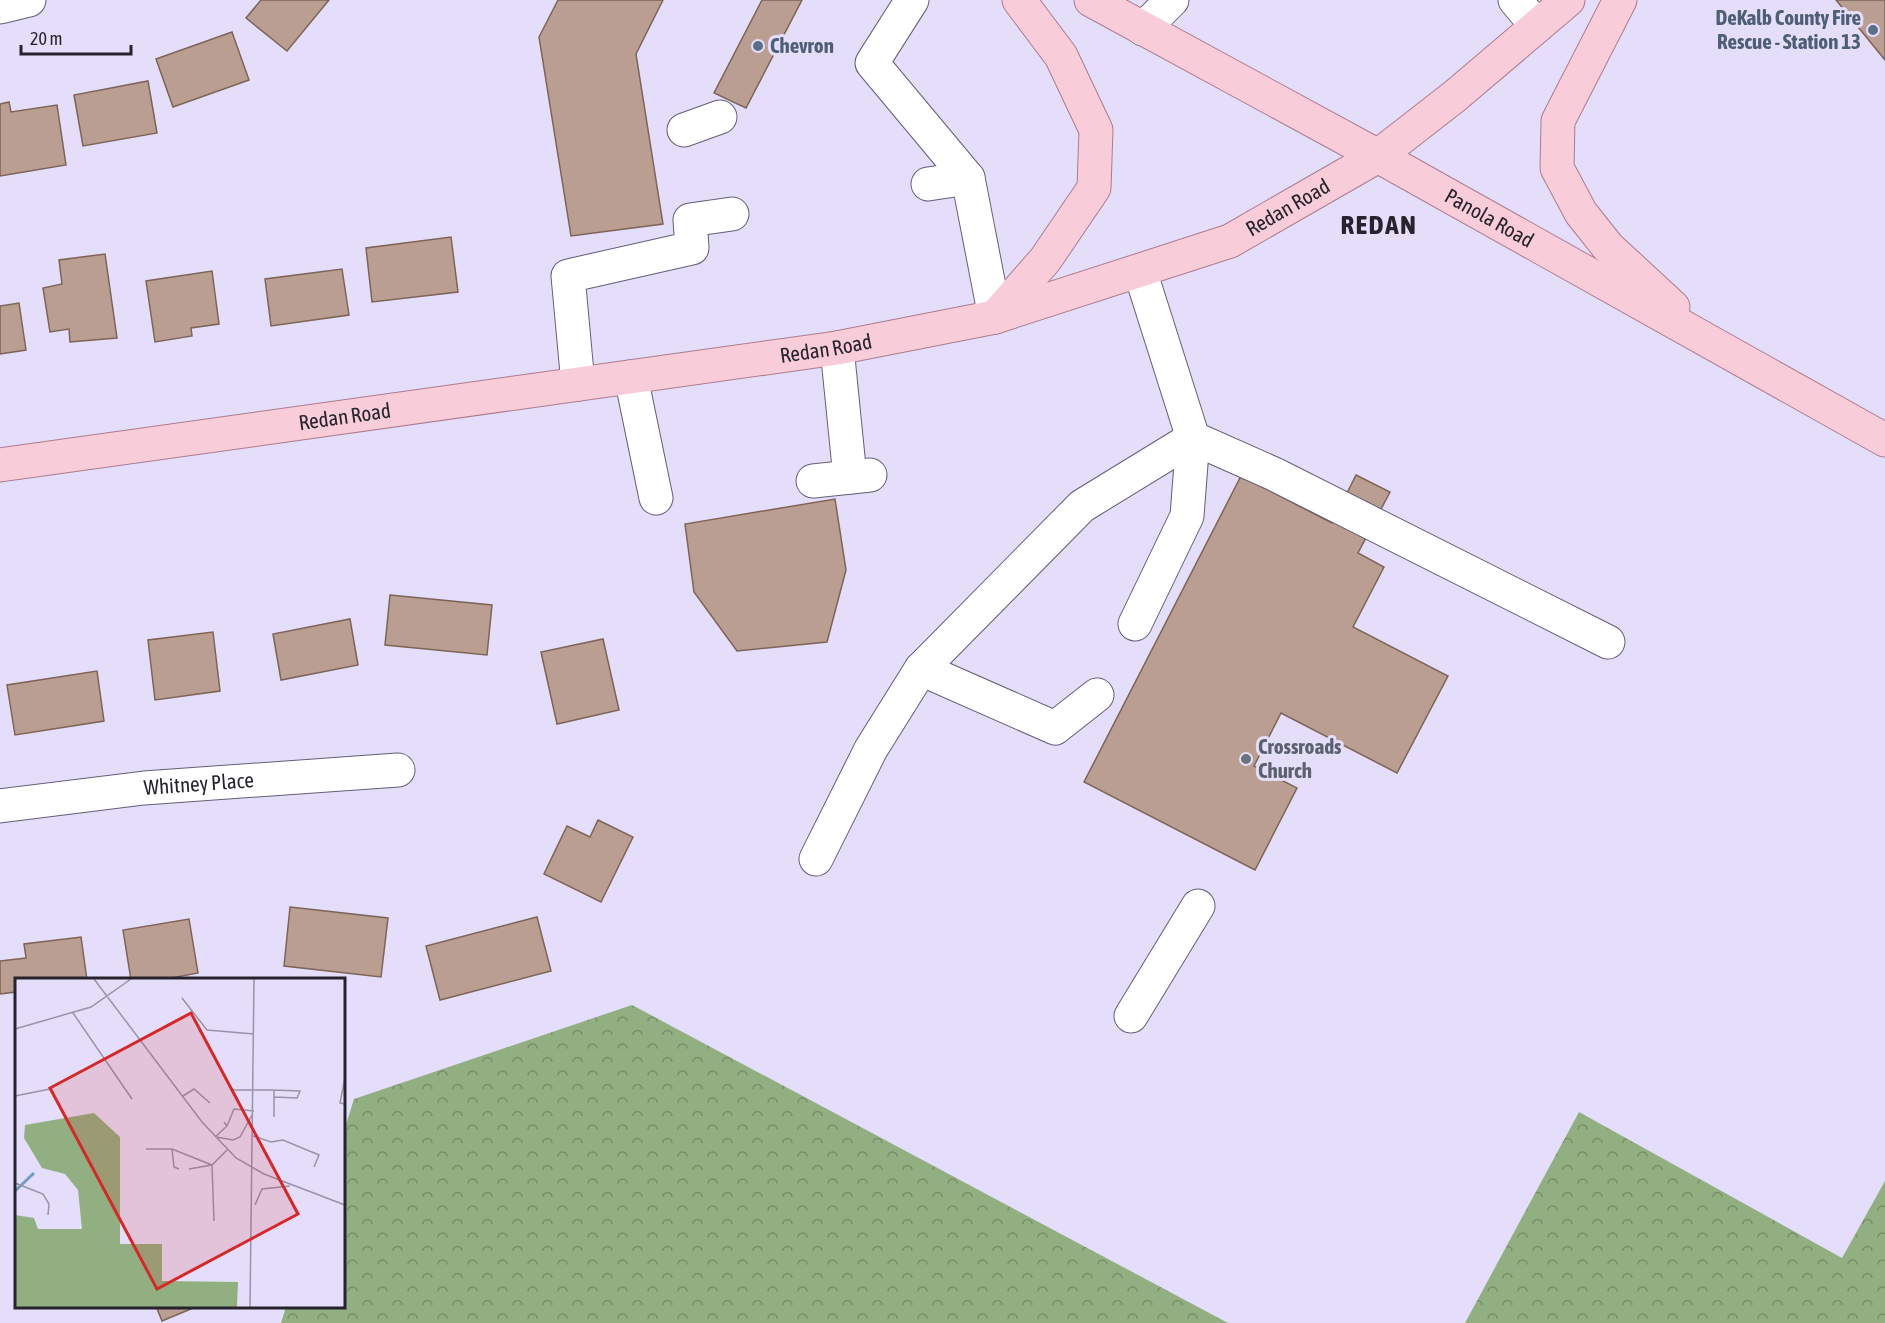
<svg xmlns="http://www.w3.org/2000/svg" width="1885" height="1323" font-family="'Asap Condensed',sans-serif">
<defs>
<pattern id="forest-crowns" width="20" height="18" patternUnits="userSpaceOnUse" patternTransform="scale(1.5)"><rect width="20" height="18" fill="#91af81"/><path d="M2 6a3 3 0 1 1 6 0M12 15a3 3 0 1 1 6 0" fill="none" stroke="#768e6a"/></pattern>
</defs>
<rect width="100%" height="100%" fill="#e4defa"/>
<g fill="url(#forest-crowns)">
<path d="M 632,1005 L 1228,1323 L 281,1323 L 286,1307 L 344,1306 L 344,1131 L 354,1099 Z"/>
<path d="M 1579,1112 L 1842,1258 L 1885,1181 L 1885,1323 L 1465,1323 Z"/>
</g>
<g fill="#ba9e91" stroke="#7d6457" stroke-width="1.5">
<path d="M 261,0 L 329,0 L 287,51 L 246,18 Z"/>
<path d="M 558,0 L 663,0 L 636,54 L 663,224 L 571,236 L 539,37 Z"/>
<path d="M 762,0 L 802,0 L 746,108 L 714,93 Z"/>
<path d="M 1836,0 L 1885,0 L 1885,60 Z"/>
<path d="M 232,32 L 249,80 L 173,107 L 156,59 Z"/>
<path d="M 148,81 L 157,133 L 83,146 L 74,95 Z"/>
<path d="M 9,102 L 11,112 L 57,105 L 66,165 L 0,176 L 0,104 Z"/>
<path d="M 451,237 L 458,292 L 372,302 L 366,248 Z"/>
<path d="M 105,254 L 117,338 L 70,342 L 69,329 L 50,332 L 43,288 L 62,284 L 59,260 Z"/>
<path d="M 342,269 L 349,315 L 271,326 L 265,279 Z"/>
<path d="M 212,271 L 219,324 L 191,328 L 192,336 L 155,342 L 146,281 Z"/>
<path d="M 19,303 L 26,350 L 0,354 L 0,306 Z"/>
<path d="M 1356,475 L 1390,492 L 1358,553 L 1384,567 L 1353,627 L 1448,676 L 1397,773 L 1281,713 L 1254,766 L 1297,788 L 1255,870 L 1084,782 L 1241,476 L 1332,523 Z"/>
<path d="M 835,499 L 846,570 L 827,642 L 737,651 L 694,592 L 685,524 Z"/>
<path d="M 390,595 L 492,605 L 487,655 L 385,645 Z"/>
<path d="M 350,619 L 358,665 L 281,680 L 273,634 Z"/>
<path d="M 213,632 L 220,691 L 155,700 L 148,640 Z"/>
<path d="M 603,639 L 619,710 L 557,724 L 541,652 Z"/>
<path d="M 97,671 L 104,721 L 15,735 L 7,685 Z"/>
<path d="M 598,820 L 633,837 L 601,902 L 544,874 L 567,826 L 590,837 Z"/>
<path d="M 290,907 L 388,918 L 381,977 L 284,966 Z"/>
<path d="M 537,917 L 551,971 L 440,1000 L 426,946 Z"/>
<path d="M 189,919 L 198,973 L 161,980 L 131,980 L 123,930 Z"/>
<path d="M 81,937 L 87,980 L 16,980 L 16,992 L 0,994 L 0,961 L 26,958 L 24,944 Z"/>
<path d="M 156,1306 L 198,1306 L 162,1321 Z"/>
</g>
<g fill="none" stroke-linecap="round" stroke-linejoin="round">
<defs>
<g id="minor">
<path d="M 912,0 L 872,63 L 968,178"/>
<path d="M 1515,0 L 1537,26"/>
<path d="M 0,7 L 29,0"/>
<path d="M 1143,29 L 1172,0"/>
<path d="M 684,130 L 720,117"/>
<path d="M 928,184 L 968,178 L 995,317"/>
<path d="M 837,348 L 850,477"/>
<path d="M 631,377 L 656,498"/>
<path d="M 578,384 L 568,276 L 692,248 L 690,220 L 732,214"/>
<path d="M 813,481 L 870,475"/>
<path d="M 1135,624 L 1187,516 L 1193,438 L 1274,474 L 1608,642"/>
<path d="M 921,669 L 1055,728 L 1097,695"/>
<path id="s1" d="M 0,806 L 144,788 L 398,770"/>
<path d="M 816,859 L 871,749 L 921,669 L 1082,506 L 1193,438 L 1140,271"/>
<path d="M 1131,1016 L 1198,906"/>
</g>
<g id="major">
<path id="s2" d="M 1091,0 L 1378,156 L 1885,440"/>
<path d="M 1620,0 L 1558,121 L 1557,168 L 1581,213 L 1608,247 L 1673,307"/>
<path d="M 995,317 L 1045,260 L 1094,188 L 1096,130 L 1061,56 L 1019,0"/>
<path id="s3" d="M 0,465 L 837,348 L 995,317 L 1230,241 L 1378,156 L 1455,96 L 1568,0"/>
</g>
</defs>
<use href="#minor" stroke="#645e76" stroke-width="35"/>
<use href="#major" stroke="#ac7b8d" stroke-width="35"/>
<use href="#minor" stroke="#fff" stroke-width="33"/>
<use href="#major" stroke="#f8cdd9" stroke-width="33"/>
</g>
<g fill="#5c6f8a" stroke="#e4defa" stroke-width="2">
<circle cx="1873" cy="30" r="6"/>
<circle cx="758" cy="46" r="6"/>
</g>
<circle fill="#6b7280" stroke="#e4defa" stroke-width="2" cx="1246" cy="759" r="6"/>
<g text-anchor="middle" stroke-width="6" stroke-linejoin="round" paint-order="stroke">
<g font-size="21" font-weight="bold" fill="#4e5e75" stroke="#e4defa" text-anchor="end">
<text x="1861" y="25">DeKalb County Fire<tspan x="1861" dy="24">Rescue - Station 13</tspan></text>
<text x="770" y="53" text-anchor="start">Chevron</text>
</g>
<g font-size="21" fill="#26232d" stroke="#e4defa">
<text dy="7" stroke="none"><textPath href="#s3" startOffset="1320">Redan Road</textPath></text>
<text dy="7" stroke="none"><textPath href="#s2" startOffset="454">Panola Road</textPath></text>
<text dy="7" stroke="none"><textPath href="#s3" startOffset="834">Redan Road</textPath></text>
<text dy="7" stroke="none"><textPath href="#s3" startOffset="348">Redan Road</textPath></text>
<text dy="7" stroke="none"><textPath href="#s1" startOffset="200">Whitney Place</textPath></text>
</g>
<g font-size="21" font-weight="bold" fill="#5b616d" stroke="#e4defa" text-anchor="start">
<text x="1258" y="754">Crossroads<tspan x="1258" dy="24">Church</tspan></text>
</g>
<g font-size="27" font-weight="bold" letter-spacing="1.5" fill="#26232d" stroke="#e4defa">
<text x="1379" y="234">REDAN</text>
</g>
</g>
<g transform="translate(15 978)">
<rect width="330" height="330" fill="#e4defa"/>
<path d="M 79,135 L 105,159 L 105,266 L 147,266 L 147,303 L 223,304 L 222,329 L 0,329 L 0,237 L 19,240 L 23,251 L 67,251 L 63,212 L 50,196 L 27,190 L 9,160 L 10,147 Z" fill="#91af81"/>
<path fill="none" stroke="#719bc1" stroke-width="3" d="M 0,213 L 19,195"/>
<path fill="none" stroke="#9893a8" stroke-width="1.5" d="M 79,1 L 187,144 L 221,180 L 249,196 L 330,227M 167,20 L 192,52 L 239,56M 58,35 L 117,121M 0,51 L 76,29 L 116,1M 330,100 L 325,125 L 330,126M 218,112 L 259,112 L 259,139M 259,112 L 285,113 L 282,120 L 259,119M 0,118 L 35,111M 168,118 L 179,111 L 195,125M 212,148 L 219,131 L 239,133M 238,158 L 256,164 L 268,162 L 304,177 L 299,189M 200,159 L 212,148 L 209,144M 201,159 L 218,162 L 225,159 L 237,137M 131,171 L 157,171 L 197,187 L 212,172M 157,171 L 159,189 L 164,191M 174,191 L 197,187 L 199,243M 0,205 L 28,216 L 34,226 L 33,237M 240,227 L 247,211 L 275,208M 235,329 L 239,1"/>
<path fill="#d62828" fill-opacity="0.15" stroke="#d62828" stroke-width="3" d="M 176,35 L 283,236 L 142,311 L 35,110 Z"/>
<rect width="330" height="330" fill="none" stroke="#26232d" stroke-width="3"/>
</g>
<path d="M21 45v9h110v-9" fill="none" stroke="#26232d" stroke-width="3"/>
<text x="30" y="45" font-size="18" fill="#26232d" stroke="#e4defa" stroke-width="4.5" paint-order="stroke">20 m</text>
</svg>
